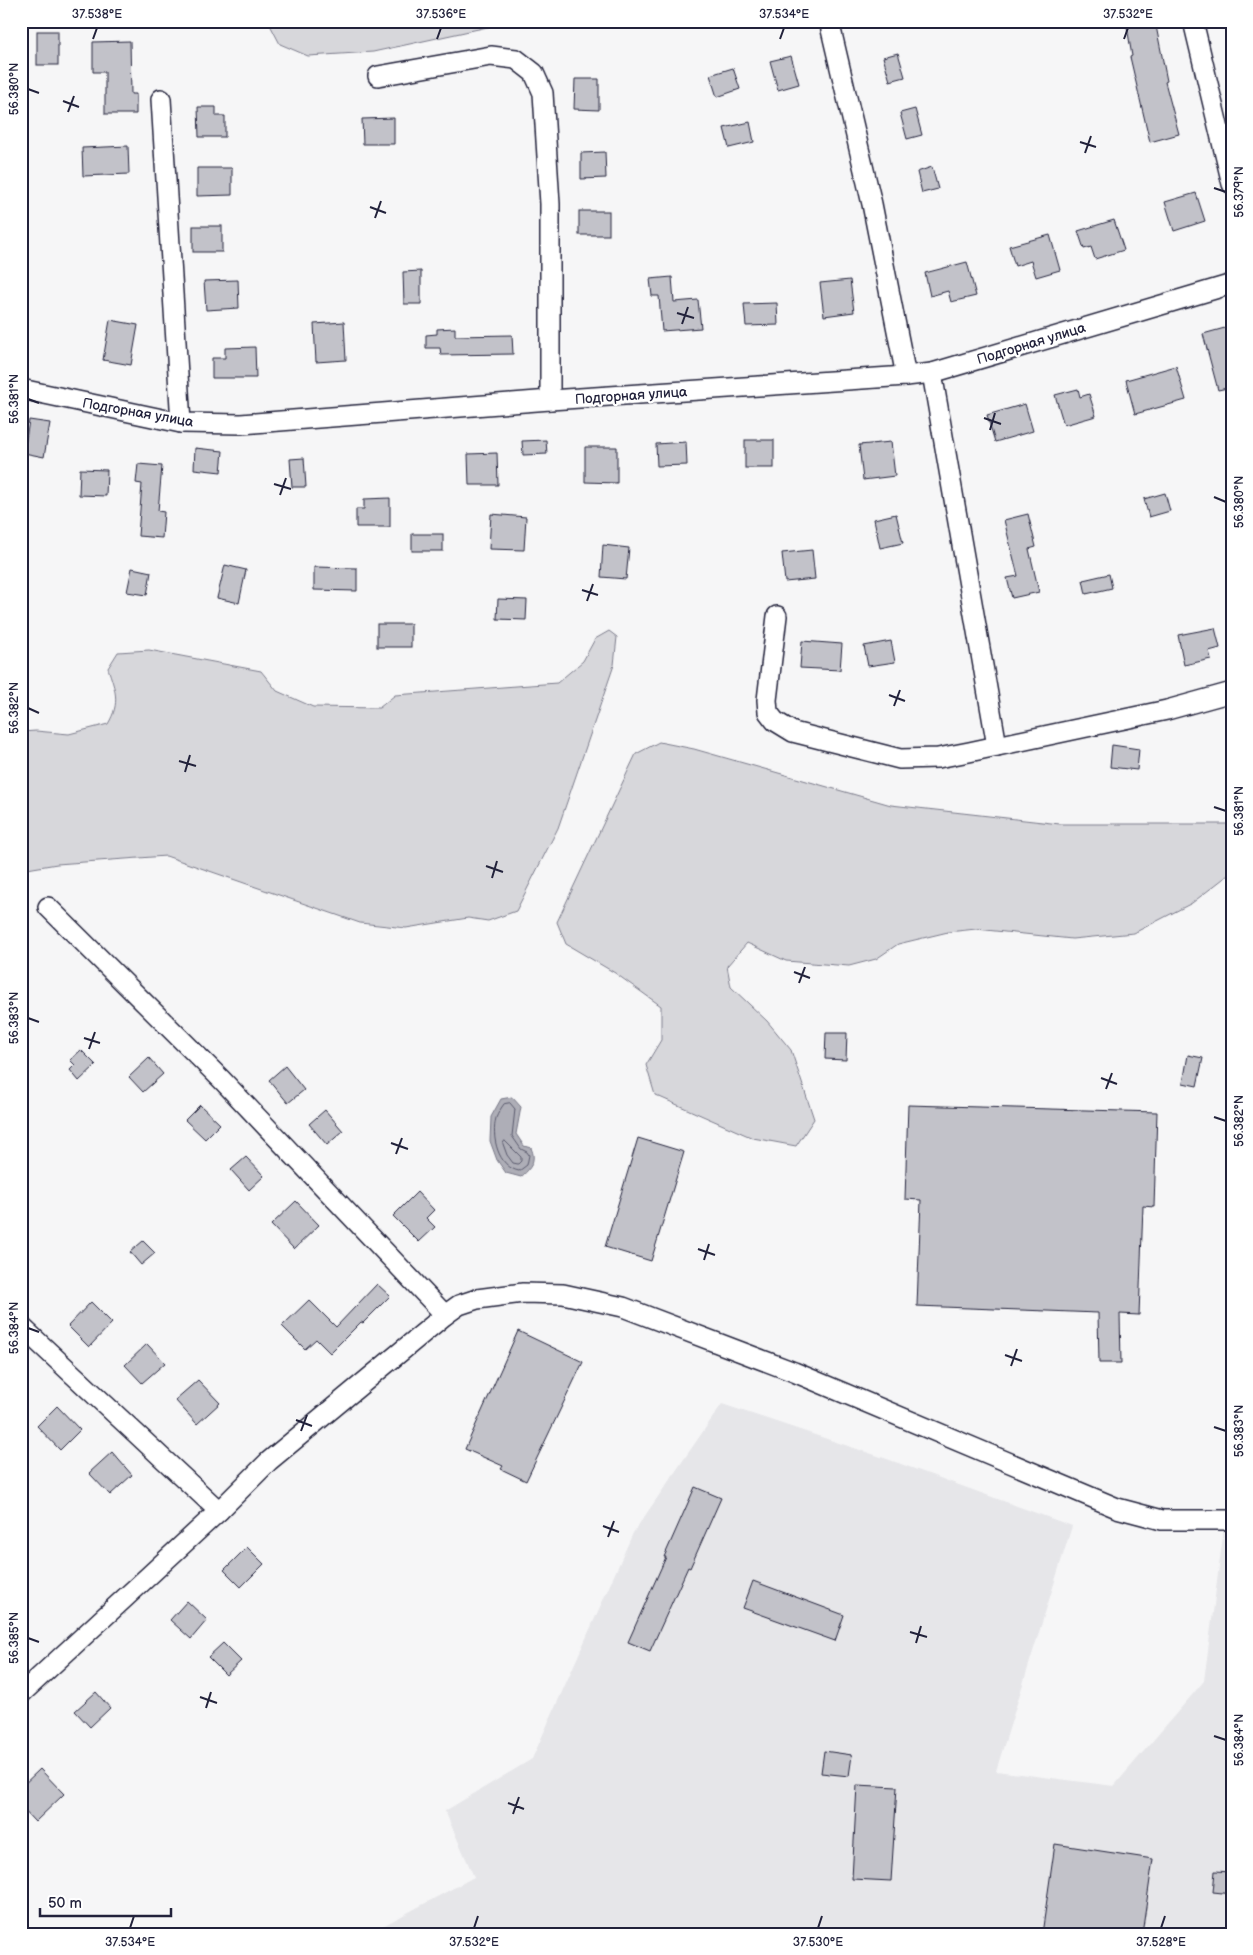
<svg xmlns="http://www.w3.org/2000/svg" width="1253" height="1955" font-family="'Balsamiq Sans',sans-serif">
<rect width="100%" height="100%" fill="#f6f6f7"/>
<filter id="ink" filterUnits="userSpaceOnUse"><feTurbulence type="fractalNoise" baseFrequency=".02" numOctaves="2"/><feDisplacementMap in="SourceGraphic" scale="10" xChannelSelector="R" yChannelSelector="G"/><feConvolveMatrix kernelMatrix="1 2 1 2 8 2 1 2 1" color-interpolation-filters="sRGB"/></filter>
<g filter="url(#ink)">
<path fill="#e6e6e9" d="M 722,1404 L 887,1459 L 1072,1526 L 996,1771 L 1114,1786 L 1204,1681 L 1224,1528 L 1232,1528 L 1232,1934 L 368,1934 L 474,1877 L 445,1811 L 532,1759 L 633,1533 Z"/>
<g fill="#d7d7db" stroke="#7c7c8b">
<path d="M 268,21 L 515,21 L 373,52 L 308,56 L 280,44 Z"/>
<path d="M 609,631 L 617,637 L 614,665 L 558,828 L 516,911 L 488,921 L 468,918 L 406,928 L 360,923 L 166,856 L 57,864 L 21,870 L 21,732 L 36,731 L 69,734 L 108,724 C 121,702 115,690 108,668 L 118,652 L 149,650 L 261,671 L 277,691 L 313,707 L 379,708 L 395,695 L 557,683 L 583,661 L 595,639 Z"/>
<path d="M 659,742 L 694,749 L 891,805 L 1060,824 L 1232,824 L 1232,872 L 1192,903 L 1134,933 L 1072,939 L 976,929 L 948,932 L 898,944 L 876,959 L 849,966 L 786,961 L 747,943 L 727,966 L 731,987 L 767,1021 L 791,1050 L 814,1119 L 796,1146 L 753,1138 L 655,1095 L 646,1065 L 661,1040 L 661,1006 L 615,973 L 566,944 L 557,922 L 636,754 Z"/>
</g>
<path fill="#aeaeb7" stroke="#767685" d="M 512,1097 L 521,1107 L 516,1134 L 524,1146 L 531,1148 C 537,1161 530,1169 521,1177 L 506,1173 L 497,1160 L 490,1141 L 491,1117 L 501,1099 Z"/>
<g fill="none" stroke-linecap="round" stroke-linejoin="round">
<g stroke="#5a5a6d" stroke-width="1">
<path d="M 510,1103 L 515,1109 L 512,1136 L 521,1149 L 527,1152 L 529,1155 L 527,1165 L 519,1171 C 498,1167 491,1137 496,1118 C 498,1113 501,1108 504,1104 Z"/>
<path d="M 505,1141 L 521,1157 L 521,1161 L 518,1164 L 513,1163 L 507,1155 L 503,1144 Z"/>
</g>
</g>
<g fill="#c2c2c9" stroke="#22223b">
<path d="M 1126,21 L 1155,21 L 1167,81 L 1165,82 L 1179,134 L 1150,142 L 1130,57 L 1132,56 Z"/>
<rect x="37" y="31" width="21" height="34"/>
<path d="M 130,41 L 131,94 L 136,94 L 136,114 L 105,114 L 105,72 L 93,72 L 93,42 Z"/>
<path d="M 898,53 L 905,77 L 890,81 L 883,57 Z"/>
<path d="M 791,56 L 799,84 L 778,90 L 770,61 Z"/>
<path d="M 733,68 L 740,89 L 717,97 L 710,75 Z"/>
<path d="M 575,79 L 599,79 L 599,110 L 574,109 Z"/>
<path d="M 198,107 L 216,107 L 216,116 L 225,116 L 225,137 L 199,137 Z"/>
<path d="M 915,109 L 922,135 L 907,139 L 900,113 Z"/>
<path d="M 394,118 L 394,144 L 363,144 L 362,119 Z"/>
<path d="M 750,122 L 754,142 L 729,148 L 724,128 Z"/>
<path d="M 128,146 L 129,174 L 83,176 L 82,148 Z"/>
<path d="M 605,152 L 606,178 L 581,179 L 581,153 Z"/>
<path d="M 932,167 L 938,189 L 922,193 L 917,172 Z"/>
<path d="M 197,168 L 232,168 L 232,195 L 197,196 Z"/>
<path d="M 1196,193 L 1205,221 L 1174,231 L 1165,202 Z"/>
<rect x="579" y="211" width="30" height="24"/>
<path d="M 1114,220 L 1124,250 L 1095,259 L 1091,247 L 1084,249 L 1078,231 Z"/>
<rect x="193" y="226" width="29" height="26"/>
<path d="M 1050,235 L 1060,270 L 1036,277 L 1031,261 L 1015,266 L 1009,246 Z"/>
<path d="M 967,262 L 976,296 L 951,302 L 948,291 L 930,296 L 925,273 Z"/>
<path d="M 421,271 L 421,304 L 404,304 L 403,272 Z"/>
<path d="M 672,277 L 674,302 L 698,300 L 701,328 L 662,331 L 659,296 L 652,296 L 650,279 Z"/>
<path d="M 238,280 L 239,308 L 206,310 L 204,281 Z"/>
<path d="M 850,280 L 854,312 L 824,316 L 820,283 Z"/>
<path d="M 777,303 L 778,325 L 746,326 L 744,304 Z"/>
<path d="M 110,320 L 138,325 L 131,365 L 103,360 Z"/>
<path d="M 344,322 L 346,360 L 316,362 L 314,324 Z"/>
<path d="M 1232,326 L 1232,387 L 1218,390 L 1203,334 Z"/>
<path d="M 455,328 L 455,336 L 512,335 L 513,354 L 441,355 L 440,348 L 426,348 L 426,335 L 437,334 L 437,329 Z"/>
<path d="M 255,347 L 256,378 L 212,378 L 212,358 L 225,358 L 225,348 Z"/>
<path d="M 1176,366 L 1186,400 L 1135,414 L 1126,380 Z"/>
<path d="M 1078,389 L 1080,397 L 1089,394 L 1096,416 L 1064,425 L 1055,395 Z"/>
<path d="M 1025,404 L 1033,431 L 995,442 L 987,415 Z"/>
<path d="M 29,420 L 50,423 L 44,457 L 24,453 Z"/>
<path d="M 546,440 L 547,454 L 523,455 L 522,441 Z"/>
<rect x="745" y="440" width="29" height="28"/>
<path d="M 686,442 L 687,465 L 657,466 L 656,444 Z"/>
<path d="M 891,442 L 895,476 L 863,480 L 859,445 Z"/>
<path d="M 585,447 L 617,447 L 617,483 L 585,482 Z"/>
<path d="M 195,448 L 223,451 L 221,472 L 194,469 Z"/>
<path d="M 497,453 L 498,485 L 469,485 L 468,454 Z"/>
<path d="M 304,458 L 306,487 L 292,487 L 290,459 Z"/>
<path d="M 138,464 L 162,466 L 158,511 L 164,512 L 162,538 L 138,536 L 142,484 L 136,483 Z"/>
<path d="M 80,469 L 107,470 L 106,496 L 79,495 Z"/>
<path d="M 1165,493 L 1170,511 L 1149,517 L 1144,499 Z"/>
<path d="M 390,498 L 390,527 L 356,527 L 356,509 L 364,509 L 364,499 Z"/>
<path d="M 491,514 L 526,517 L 524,550 L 489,549 Z"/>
<path d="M 896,514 L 903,543 L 880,548 L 874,519 Z"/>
<path d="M 1028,514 L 1036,547 L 1029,549 L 1039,592 L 1012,598 L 1007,578 L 1018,576 L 1004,520 Z"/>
<rect x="412" y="534" width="31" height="17"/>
<path d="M 603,545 L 629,548 L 626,579 L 601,577 Z"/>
<path d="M 812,550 L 815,579 L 785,582 L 782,553 Z"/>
<path d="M 225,565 L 246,570 L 239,603 L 217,598 Z"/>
<path d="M 314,567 L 357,568 L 357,591 L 314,590 Z"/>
<path d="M 132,568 L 151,572 L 147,595 L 127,592 Z"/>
<path d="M 1109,574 L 1112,588 L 1086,594 L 1083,580 Z"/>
<path d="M 498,599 L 527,600 L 526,620 L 497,619 Z"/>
<rect x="377" y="624" width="34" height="23"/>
<path d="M 1215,628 L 1220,648 L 1209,651 L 1211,659 L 1184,665 L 1178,635 Z"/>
<path d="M 802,641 L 842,644 L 840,670 L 800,668 Z"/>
<path d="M 891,641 L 895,662 L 868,666 L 864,646 Z"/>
<path d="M 1112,745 L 1139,749 L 1137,770 L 1110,767 Z"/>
<path d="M 826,1033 L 847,1033 L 846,1060 L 825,1059 Z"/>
<path d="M 81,1050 L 96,1065 L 79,1081 L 70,1070 L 75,1065 L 70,1060 Z"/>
<path d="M 1188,1055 L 1203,1058 L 1197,1086 L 1183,1083 Z"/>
<path d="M 149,1058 L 163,1074 L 143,1092 L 129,1077 Z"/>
<path d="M 285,1066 L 304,1090 L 288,1103 L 269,1080 Z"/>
<path d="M 200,1105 L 220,1124 L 205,1139 L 185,1120 Z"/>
<path d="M 908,1105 L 1157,1112 L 1154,1207 L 1143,1206 L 1139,1315 L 1120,1314 L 1121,1363 L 1099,1363 L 1098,1313 L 917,1306 L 921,1200 L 905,1199 Z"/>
<path d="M 325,1110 L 343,1131 L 327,1145 L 309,1124 Z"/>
<path d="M 638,1138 L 684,1152 L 651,1261 L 605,1247 Z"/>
<path d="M 246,1157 L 264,1176 L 249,1190 L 231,1170 Z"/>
<path d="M 417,1192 L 434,1210 L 426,1218 L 435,1227 L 419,1242 L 393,1216 Z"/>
<path d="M 296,1201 L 319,1225 L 294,1249 L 271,1225 Z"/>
<path d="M 143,1241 L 155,1253 L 141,1265 L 130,1252 Z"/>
<path d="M 377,1284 L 390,1296 L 363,1323 L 361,1322 L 330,1353 L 316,1339 L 305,1349 L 282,1326 L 309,1300 L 336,1327 Z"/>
<path d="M 91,1302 L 112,1323 L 89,1347 L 68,1326 Z"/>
<path d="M 518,1331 L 583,1362 L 526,1481 L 501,1469 L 503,1466 L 465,1449 Z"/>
<path d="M 147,1344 L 165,1363 L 142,1383 L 125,1365 Z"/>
<path d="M 198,1380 L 220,1403 L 197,1424 L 175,1400 Z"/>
<path d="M 57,1406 L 80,1430 L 60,1450 L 37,1426 Z"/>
<path d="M 112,1452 L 132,1475 L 110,1495 L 89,1473 Z"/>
<path d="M 695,1487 L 721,1498 L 690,1568 L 688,1567 L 650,1651 L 628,1642 L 666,1557 L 664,1557 Z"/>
<path d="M 247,1547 L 264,1564 L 241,1587 L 224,1570 Z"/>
<path d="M 753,1581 L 844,1615 L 835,1641 L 743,1608 Z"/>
<path d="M 187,1601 L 207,1620 L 191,1639 L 170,1620 Z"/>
<path d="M 223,1643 L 241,1661 L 226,1675 L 208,1657 Z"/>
<path d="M 96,1692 L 110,1708 L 90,1727 L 75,1711 Z"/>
<path d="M 824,1751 L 852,1755 L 849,1776 L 821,1773 Z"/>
<path d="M 40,1769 L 64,1794 L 35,1822 L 21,1807 L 21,1787 Z"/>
<path d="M 857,1785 L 897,1787 L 891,1881 L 852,1879 Z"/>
<path d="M 1055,1844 L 1153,1859 L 1142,1934 L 1042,1934 Z"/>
<path d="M 1215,1871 L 1232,1872 L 1232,1894 L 1213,1892 Z"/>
</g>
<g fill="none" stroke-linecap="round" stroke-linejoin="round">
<defs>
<g id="minor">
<path d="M 829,21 L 872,204 L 906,376"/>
<path d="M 1193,21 L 1232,184"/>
<path d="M 378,76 L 491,56 L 516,59 L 534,73 L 543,93 L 550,204 L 550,400"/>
<path d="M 161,99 L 181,423"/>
<path d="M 932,373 L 997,746"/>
<path d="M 21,389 L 181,423 L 241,424 L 550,400 L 906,376 L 932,373 L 1232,284"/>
<path d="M 777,616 L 767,700 L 768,712 L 775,721 L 793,732 L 900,759 L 938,758 L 969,752 L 1167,710 L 1232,692"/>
<path d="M 48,907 L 222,1080 L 445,1315"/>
<path d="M 21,1326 L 219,1511"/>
<path d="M 21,1694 L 219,1511 L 269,1461 L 445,1315 L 459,1305 L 477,1299 L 523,1293 L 563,1294 L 623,1307 L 794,1372 L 1117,1508 L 1162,1520 L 1232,1520"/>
</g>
</defs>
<use href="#minor" stroke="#22223b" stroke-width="22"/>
<use href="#minor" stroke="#fff" stroke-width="19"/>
</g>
</g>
<path fill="none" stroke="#22223b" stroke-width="2" d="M 93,39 L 97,28M 437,39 L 441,28M 780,39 L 784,28M 1124,39 L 1128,28M 28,89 L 39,93M 63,101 L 79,107M 68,112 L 74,96M 1080,142 L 1096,147M 1085,153 L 1091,136M 1214,188 L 1226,192M 370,207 L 386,213M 375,218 L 381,201M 677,313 L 694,318M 682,324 L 688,307M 28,399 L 39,403M 984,418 L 1001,424M 990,430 L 995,413M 274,484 L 291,489M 280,495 L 286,478M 1214,497 L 1226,502M 582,590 L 598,595M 587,601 L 593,584M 889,695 L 905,701M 894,706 L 900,690M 28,708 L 39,713M 179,761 L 196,766M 185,772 L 190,755M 1214,807 L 1226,811M 486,866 L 503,872M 492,878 L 497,861M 794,972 L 810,978M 799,983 L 805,967M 28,1018 L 39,1022M 84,1038 L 100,1043M 89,1049 L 95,1032M 1101,1078 L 1117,1084M 1106,1089 L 1112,1073M 1214,1117 L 1226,1121M 391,1143 L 408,1149M 396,1154 L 402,1138M 698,1249 L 715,1255M 704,1260 L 709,1244M 28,1328 L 39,1332M 1005,1355 L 1022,1361M 1011,1366 L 1017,1349M 296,1420 L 312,1426M 1214,1427 L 1226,1431M 301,1431 L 307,1415M 603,1526 L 619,1532M 608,1537 L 614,1521M 910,1632 L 927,1637M 28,1638 L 39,1642M 916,1643 L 921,1626M 200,1697 L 217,1703M 206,1708 L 211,1692M 1214,1736 L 1226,1740M 508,1803 L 524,1809M 513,1814 L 519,1797M 130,1928 L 134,1916M 474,1928 L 478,1916M 818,1928 L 822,1916M 1161,1928 L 1165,1916"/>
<g text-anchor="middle" stroke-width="4.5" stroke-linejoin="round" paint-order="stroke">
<g font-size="14" fill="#22223b" stroke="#fff">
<text transform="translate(1031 343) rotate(-17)" y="5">Подгорная улица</text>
<text transform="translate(631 395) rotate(-4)" y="5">Подгорная улица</text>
<text transform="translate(138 412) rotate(10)" y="5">Подгорная улица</text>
</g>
</g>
<rect width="1253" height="1955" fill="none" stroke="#fff" stroke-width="55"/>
<path d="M40 1908v8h131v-8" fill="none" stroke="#22223b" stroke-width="2.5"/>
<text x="48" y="1908" font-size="15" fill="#22223b" stroke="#ffffff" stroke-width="4" paint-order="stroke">50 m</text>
<rect x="28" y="28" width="1198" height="1900" fill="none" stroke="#22223b" stroke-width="2"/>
<g font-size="12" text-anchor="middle" fill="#22223b">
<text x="97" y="18">37.538°E</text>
<text x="441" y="18">37.536°E</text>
<text x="784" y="18">37.534°E</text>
<text x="1128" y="18">37.532°E</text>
<text transform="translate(14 89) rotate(-90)" y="4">56.380°N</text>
<text transform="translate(1239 192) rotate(-90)" y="4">56.379°N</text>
<text transform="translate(14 399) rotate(-90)" y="4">56.381°N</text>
<text transform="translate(1239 502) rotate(-90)" y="4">56.380°N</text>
<text transform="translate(14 708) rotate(-90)" y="4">56.382°N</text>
<text transform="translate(1239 811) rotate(-90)" y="4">56.381°N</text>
<text transform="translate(14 1018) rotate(-90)" y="4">56.383°N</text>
<text transform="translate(1239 1121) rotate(-90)" y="4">56.382°N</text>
<text transform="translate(14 1328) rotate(-90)" y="4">56.384°N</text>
<text transform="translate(1239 1431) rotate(-90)" y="4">56.383°N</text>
<text transform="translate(14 1638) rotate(-90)" y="4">56.385°N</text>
<text transform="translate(1239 1740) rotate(-90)" y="4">56.384°N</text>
<text x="130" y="1946">37.534°E</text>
<text x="474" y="1946">37.532°E</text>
<text x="818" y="1946">37.530°E</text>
<text x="1161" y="1946">37.528°E</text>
</g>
</svg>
